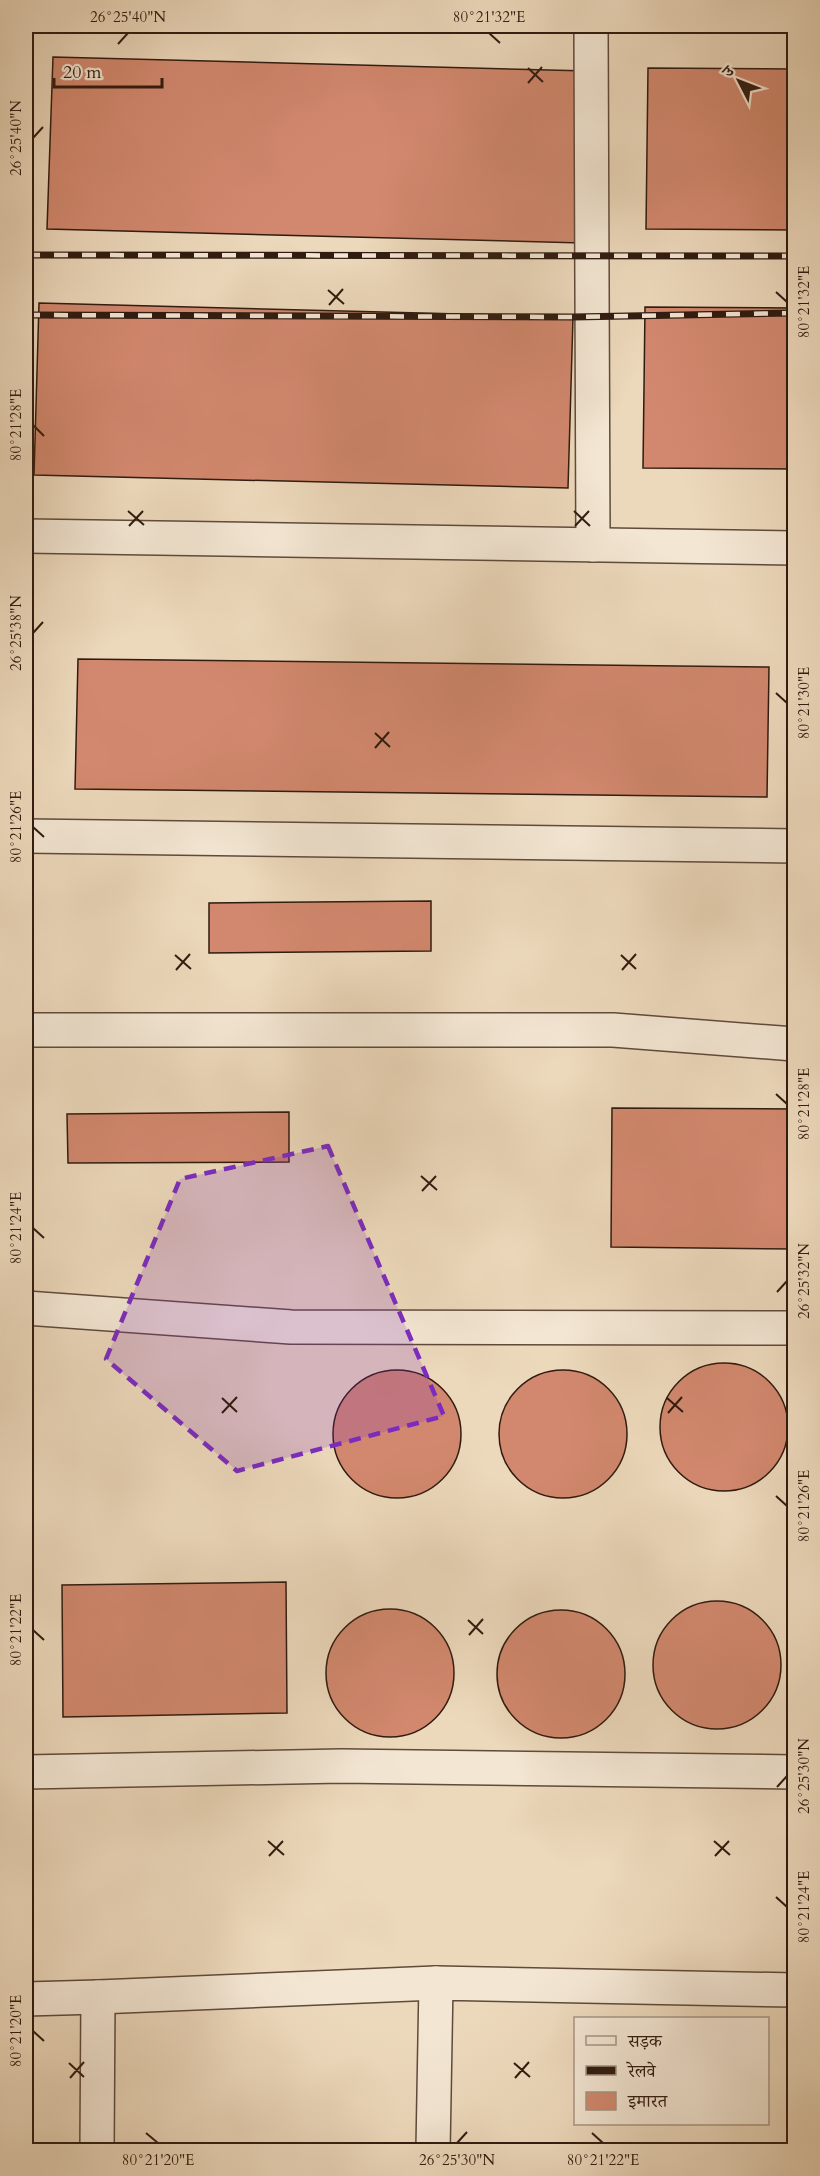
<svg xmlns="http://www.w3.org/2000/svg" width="820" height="2176" font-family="Cardo,'Noto Serif Devanagari',serif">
<rect width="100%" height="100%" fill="#ecd8bb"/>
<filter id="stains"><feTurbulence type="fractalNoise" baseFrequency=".00333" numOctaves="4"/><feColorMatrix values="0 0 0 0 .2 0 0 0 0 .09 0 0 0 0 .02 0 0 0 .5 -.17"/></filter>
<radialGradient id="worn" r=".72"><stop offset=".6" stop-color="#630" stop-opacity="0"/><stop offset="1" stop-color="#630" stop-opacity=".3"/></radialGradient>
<g fill="#d2886e" stroke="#301b10" stroke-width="1.5">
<path d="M 53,57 L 588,71 L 582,243 L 47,229 Z"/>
<path d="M 648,68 L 794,69 L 794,230 L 646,229 Z"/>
<path d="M 39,303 L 573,317 L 568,488 L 34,475 Z"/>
<path d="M 645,307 L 794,308 L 794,469 L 643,468 Z"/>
<path d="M 78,659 L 769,667 L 767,797 L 75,789 Z"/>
<path d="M 431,901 L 431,951 L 209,953 L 209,903 Z"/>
<path d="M 612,1108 L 794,1109 L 794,1249 L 611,1247 Z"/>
<path d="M 289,1112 L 289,1162 L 68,1163 L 67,1114 Z"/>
<circle cx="724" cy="1427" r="64"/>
<circle cx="397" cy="1434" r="64"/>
<circle cx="563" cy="1434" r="64"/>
<path d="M 286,1582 L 287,1713 L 63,1717 L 62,1585 Z"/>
<circle cx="717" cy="1665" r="64"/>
<circle cx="390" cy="1673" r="64"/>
<circle cx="561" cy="1674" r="64"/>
</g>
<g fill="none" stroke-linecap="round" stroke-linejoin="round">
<defs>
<g id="minor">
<path d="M 591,26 L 593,545"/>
<path d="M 26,536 L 794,548"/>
<path d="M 26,836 L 794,846"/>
<path d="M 26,1030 L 613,1030 L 794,1044"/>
<path d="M 26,1308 L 291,1327 L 794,1328"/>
<path d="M 26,1772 L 341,1766 L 794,1772"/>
<path d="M 26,1999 L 98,1997 L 436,1983"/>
<path d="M 97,2150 L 98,1997"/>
<path d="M 433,2150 L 436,1983 L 794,1990"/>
</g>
</defs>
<use href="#minor" stroke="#5f4a3b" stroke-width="36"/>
<use href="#minor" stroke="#f3e6d3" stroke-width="33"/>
<defs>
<g id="rail">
<path d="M 26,255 L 794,256"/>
<path d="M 26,315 L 573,317 L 794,313"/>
</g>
</defs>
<use href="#rail" stroke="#301b10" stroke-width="7"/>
<use href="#rail" stroke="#f3e6d3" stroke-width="4.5" stroke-dasharray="14" stroke-linecap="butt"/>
</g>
<path fill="#7b2cbf" fill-opacity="0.2" stroke="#7b2cbf" stroke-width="4.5" stroke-dasharray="12 8" stroke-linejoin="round" d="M 328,1146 L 444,1416 L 237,1471 L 106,1359 L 180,1179 Z"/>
<path fill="none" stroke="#301b10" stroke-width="2" d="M 489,33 L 500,43M 118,44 L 128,33M 528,68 L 543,82M 528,83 L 542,67M 33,138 L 43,127M 328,290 L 344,304M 776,292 L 787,302M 329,305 L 343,289M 33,425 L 44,436M 128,511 L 144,525M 574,511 L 590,526M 129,526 L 143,511M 575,526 L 589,511M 33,633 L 43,622M 776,693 L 787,703M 375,733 L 390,747M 375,748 L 389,732M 33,827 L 44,837M 175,955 L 191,969M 621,955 L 636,969M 176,970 L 190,954M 622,970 L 636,954M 776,1094 L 787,1104M 421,1176 L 437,1190M 422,1191 L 436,1176M 33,1228 L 44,1238M 777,1292 L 787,1281M 222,1398 L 237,1412M 667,1398 L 683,1412M 222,1413 L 237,1397M 668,1413 L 682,1397M 776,1496 L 787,1506M 468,1620 L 483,1634M 33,1630 L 44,1640M 469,1635 L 483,1619M 777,1787 L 787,1776M 268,1841 L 284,1855M 714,1841 L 730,1855M 269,1856 L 283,1841M 715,1856 L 729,1841M 776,1897 L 787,1907M 33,2031 L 44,2041M 69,2063 L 84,2077M 514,2063 L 530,2077M 70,2078 L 84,2062M 515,2078 L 529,2062M 146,2133 L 158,2143M 592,2133 L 603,2143M 457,2143 L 467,2132"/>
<rect width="820" height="2176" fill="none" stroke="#ecd8bb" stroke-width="66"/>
<rect x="574" y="2017" width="195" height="108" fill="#f3e6d3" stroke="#a59585" stroke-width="1.5"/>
<rect x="586" y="2036" width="30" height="9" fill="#f3e6d3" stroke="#a59585" stroke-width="1.5"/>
<text x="628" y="2047" font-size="18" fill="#301b10">सड़क</text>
<rect x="586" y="2066" width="30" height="9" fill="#301b10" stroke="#a59585" stroke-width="1.5"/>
<text x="628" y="2077" font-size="18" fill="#301b10">रेलवे</text>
<rect x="586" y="2092" width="30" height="18" fill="#d2886e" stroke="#a59585" stroke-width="1.5"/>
<text x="628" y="2107" font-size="18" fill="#301b10">इमारत</text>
<g transform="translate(739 81) rotate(312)" stroke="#f3e6d3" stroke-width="4.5" paint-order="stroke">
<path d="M0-4.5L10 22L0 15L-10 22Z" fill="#301b10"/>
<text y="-9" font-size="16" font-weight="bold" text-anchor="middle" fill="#301b10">उ</text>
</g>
<path d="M54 78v9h108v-9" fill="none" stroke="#301b10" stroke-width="3"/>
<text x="63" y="78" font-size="18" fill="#301b10" stroke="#f3e6d3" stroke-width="4.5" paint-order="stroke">20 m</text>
<rect x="33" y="33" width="754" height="2110" fill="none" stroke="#301b10" stroke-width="2"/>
<g font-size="15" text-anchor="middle" fill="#301b10">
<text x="128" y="22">26°25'40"N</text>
<text x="489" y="22">80°21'32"E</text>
<text transform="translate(16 138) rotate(-90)" y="5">26°25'40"N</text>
<text transform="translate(804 302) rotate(-90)" y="5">80°21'32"E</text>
<text transform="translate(16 425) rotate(-90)" y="5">80°21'28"E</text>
<text transform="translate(16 633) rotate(-90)" y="5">26°25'38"N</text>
<text transform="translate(804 703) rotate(-90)" y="5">80°21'30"E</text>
<text transform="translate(16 827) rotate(-90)" y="5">80°21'26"E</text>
<text transform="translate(804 1104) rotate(-90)" y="5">80°21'28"E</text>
<text transform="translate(16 1228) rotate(-90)" y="5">80°21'24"E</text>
<text transform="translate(804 1281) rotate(-90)" y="5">26°25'32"N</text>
<text transform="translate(804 1506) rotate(-90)" y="5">80°21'26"E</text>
<text transform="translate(16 1630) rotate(-90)" y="5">80°21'22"E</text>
<text transform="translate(804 1776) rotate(-90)" y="5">26°25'30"N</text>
<text transform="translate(804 1907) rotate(-90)" y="5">80°21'24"E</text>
<text transform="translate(16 2031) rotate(-90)" y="5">80°21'20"E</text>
<text x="158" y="2165">80°21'20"E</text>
<text x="457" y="2165">26°25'30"N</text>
<text x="603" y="2165">80°21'22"E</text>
</g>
<rect width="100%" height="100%" filter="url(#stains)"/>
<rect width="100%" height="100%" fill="url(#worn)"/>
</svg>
